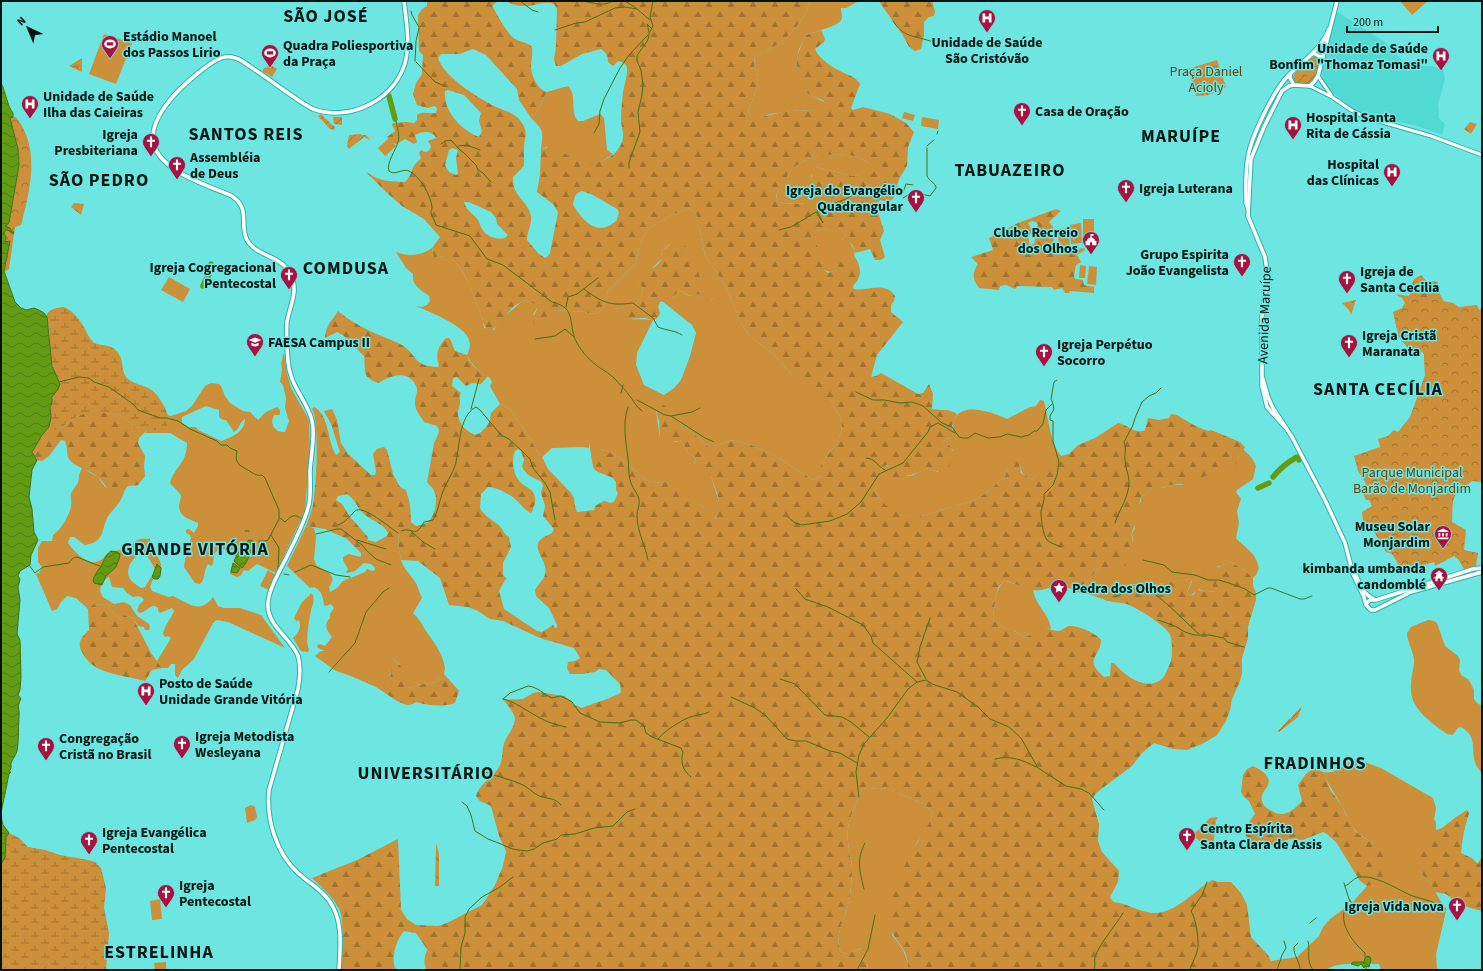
<svg xmlns="http://www.w3.org/2000/svg" width="1483" height="971" font-family="'Source Sans 3',sans-serif">
<defs>
<pattern id="forest-firs" width="22" height="20" patternUnits="userSpaceOnUse"><rect width="22" height="20" fill="#cc8f3a"/><path d="M5 1l3.5 6h-7zM16 11l3.5 6h-7z" fill="#a37430"/></pattern>
<pattern id="wetland-marsh" width="20" height="14" patternUnits="userSpaceOnUse"><rect width="20" height="14" fill="#cc8f3a"/><path d="M1 5h8M5 5V1M11 12h8M15 12V8" fill="none" stroke="#a37430"/></pattern>
<pattern id="park-crowns" width="20" height="18" patternUnits="userSpaceOnUse"><rect width="20" height="18" fill="#cc8f3a"/><path d="M2 6a3 3 0 1 1 6 0M12 15a3 3 0 1 1 6 0" fill="none" stroke="#a37430"/></pattern>
<pattern id="garden-furrows" width="10" height="10" patternUnits="userSpaceOnUse"><rect width="10" height="10" fill="#cc8f3a"/><path d="M-1 1l2-2M0 10L10 0M9 11l2-2" fill="none" stroke="#a37430"/></pattern>
<pattern id="water-waves" width="16" height="10" patternUnits="userSpaceOnUse"><rect width="16" height="10" fill="#619c13"/><path d="M0 5q4-4 8 0t8 0" fill="none" stroke="#4e7e10"/></pattern>
</defs>
<rect width="100%" height="100%" fill="#6de6e1"/>
<path fill="#51d9d4" d="M 1336,11 L 1385,42 L 1404,63 L 1419,66 L 1432,66 L 1443,70 L 1445,79 L 1438,104 L 1439,118 L 1445,124 L 1442,135 L 1418,126 L 1365,115 L 1350,107 L 1327,88 L 1323,80 L 1322,70 Z"/>
<g fill="#cc8f3a" fill-rule="evenodd">
<path d="M 810,1 L 859,1 L 846,8 L 841,8 C 841,11 842,14 842,18 C 840,27 814,31 806,35 L 799,49 L 796,66 L 808,94 L 824,102 L 824,105 L 820,110 L 813,111 L 799,110 L 771,114 L 761,117 L 751,117 L 748,111 C 752,100 759,90 757,77 C 756,70 752,63 756,55 C 777,48 793,34 804,16 C 807,11 808,6 810,1 Z"/>
<path d="M 1400,1 L 1428,1 L 1412,15 Z"/>
<path d="M 104,34 L 132,43 L 116,84 L 89,74 Z"/>
<path d="M 568,86 C 578,96 569,111 578,121 L 583,121 L 600,114 L 604,118 L 607,150 L 613,154 C 607,158 600,163 593,164 C 581,166 558,152 546,147 L 541,150 C 543,131 545,132 531,118 C 540,111 541,101 547,92 Z"/>
<path d="M 904,112 L 915,115 L 913,121 L 902,118 Z"/>
<path d="M 922,117 L 939,120 L 938,129 L 921,126 Z"/>
<path d="M 389,138 L 396,146 L 385,156 L 378,148 Z"/>
<path d="M 819,155 C 834,155 858,152 868,163 L 869,167 L 857,175 L 853,176 L 816,167 L 811,176 C 813,181 816,186 817,191 C 819,208 787,204 778,202 C 774,192 781,186 786,179 C 788,178 788,175 789,173 C 795,164 808,158 819,155 Z"/>
<path d="M 689,208 L 696,214 L 705,255 L 725,285 L 742,325 L 748,334 L 776,357 L 792,375 L 831,400 L 836,411 L 840,416 L 842,423 L 841,432 L 836,444 L 821,464 L 821,476 L 813,480 L 775,456 L 751,445 L 732,440 L 721,444 L 709,447 L 672,416 L 669,409 L 656,411 L 660,437 L 675,442 L 680,441 L 684,445 L 688,453 L 696,458 L 694,464 L 711,476 L 720,505 L 718,514 L 714,519 L 703,507 L 667,482 L 650,483 L 615,454 L 600,449 L 589,443 L 589,448 L 582,447 L 552,448 L 542,457 L 537,451 L 529,437 L 510,409 L 500,404 L 490,386 L 492,382 L 490,378 C 480,370 473,368 467,355 C 469,351 471,345 469,340 C 465,325 429,312 416,306 L 422,307 L 427,305 L 430,301 L 429,296 C 421,290 411,285 413,274 L 406,268 L 396,252 C 409,257 421,256 432,248 L 432,251 L 440,257 C 444,257 448,256 452,259 C 466,269 477,305 483,321 L 484,328 L 494,330 C 501,317 513,309 524,300 L 535,304 L 537,308 L 533,315 L 550,310 L 585,312 L 592,314 L 597,313 L 603,309 L 608,291 L 635,264 L 642,240 L 649,228 L 672,215 ZM 669,245 L 687,249 L 701,279 L 701,284 L 714,298 L 711,300 L 701,297 L 699,294 L 690,296 C 681,293 681,286 674,297 L 662,301 L 692,325 L 696,333 L 690,356 L 681,380 L 674,388 L 664,395 L 644,385 L 636,365 L 637,353 L 653,320 C 638,317 623,325 615,309 L 634,305 L 641,297 L 643,288 L 637,282 L 662,259 L 661,251 Z"/>
<rect x="1083" y="219" width="11" height="20"/>
<path d="M 1081,223 L 1082,243 L 1071,244 L 1070,225 Z"/>
<path d="M 825,228 L 842,240 L 846,234 L 849,234 L 850,236 L 850,244 C 855,248 856,255 852,260 L 845,263 L 841,262 L 837,270 L 830,272 L 824,270 C 824,260 818,256 817,247 C 816,242 816,239 815,234 L 818,231 Z"/>
<path d="M 1069,228 L 1070,248 L 1059,248 L 1057,229 Z"/>
<path d="M 1080,265 L 1086,266 L 1085,278 L 1079,278 Z"/>
<path d="M 1089,266 L 1097,267 L 1096,285 L 1087,284 Z"/>
<path d="M 169,277 L 190,289 L 183,302 L 161,290 Z"/>
<path d="M 283,354 L 284,354 L 287,374 L 291,388 L 309,420 L 310,450 L 305,511 L 276,573 L 257,564 L 248,571 L 244,570 L 241,575 L 237,577 L 230,574 C 231,566 237,559 235,551 C 229,549 216,547 214,556 C 213,560 214,562 212,566 L 208,564 C 203,570 206,579 200,584 L 195,583 L 184,567 L 186,554 L 191,538 L 190,535 L 186,533 L 186,530 L 189,529 L 194,533 L 198,526 L 198,523 C 191,519 180,518 179,507 C 179,503 181,499 181,495 L 170,483 C 174,467 187,464 187,443 L 170,433 L 145,433 L 148,429 L 156,431 L 170,421 L 168,415 L 171,416 L 186,411 L 192,406 L 205,386 L 211,383 L 219,384 L 221,386 L 225,396 L 230,403 L 243,411 L 250,412 L 258,420 L 266,412 L 277,407 L 280,410 L 280,414 L 279,415 L 274,415 C 269,424 275,433 285,432 L 289,421 L 285,408 L 286,398 L 283,385 L 280,382 L 282,370 L 281,362 L 282,362 ZM 206,406 L 219,410 L 219,417 L 223,420 L 226,420 L 234,432 C 239,430 239,422 245,419 C 245,432 232,437 221,441 L 198,430 L 196,427 L 189,427 L 182,423 L 182,417 L 184,416 Z"/>
<path d="M 1040,400 L 1044,401 L 1051,434 L 1055,447 L 1061,456 L 1053,461 L 1036,476 L 1031,479 C 1023,475 1021,472 1020,465 L 1008,461 L 1008,468 L 1005,476 L 986,493 L 975,500 L 918,517 C 900,518 883,507 875,491 C 880,484 877,472 882,468 C 888,461 898,475 906,476 C 918,477 924,463 938,472 L 953,450 L 943,442 L 946,439 L 950,438 C 954,431 951,424 956,417 C 964,402 995,413 1007,419 L 1030,407 L 1036,406 Z"/>
<path d="M 1243,449 L 1252,458 L 1256,466 L 1253,479 L 1237,490 L 1236,492 L 1241,499 L 1237,511 L 1239,523 L 1236,538 C 1247,550 1255,551 1259,568 L 1256,575 L 1253,578 C 1246,571 1238,565 1229,562 C 1222,567 1215,566 1208,570 C 1207,582 1211,582 1218,591 L 1206,592 L 1199,589 L 1190,596 L 1187,593 L 1192,581 L 1190,579 C 1179,580 1169,583 1159,584 C 1143,585 1114,582 1102,594 L 1102,599 L 1083,592 L 1080,593 L 1074,590 L 1076,590 L 1082,586 L 1100,567 L 1104,567 L 1109,569 L 1125,565 C 1124,551 1135,550 1132,533 L 1135,528 L 1133,515 L 1141,501 L 1141,497 L 1151,489 L 1162,488 L 1170,485 L 1181,485 L 1234,465 Z"/>
<path d="M 82,468 L 98,477 L 105,487 L 123,492 L 125,490 C 123,495 121,500 118,504 C 115,508 111,512 108,516 C 101,530 105,542 85,545 L 74,537 L 70,537 L 68,543 C 74,551 88,567 99,561 C 104,559 106,553 111,551 L 124,550 C 135,544 134,537 148,539 L 150,538 C 150,553 164,557 161,572 L 158,575 C 153,567 151,558 143,553 C 134,555 125,568 129,577 C 131,582 137,585 141,588 L 145,587 L 151,577 L 153,579 L 150,587 L 152,591 L 168,597 L 173,596 C 188,603 200,615 213,597 L 218,606 L 224,608 L 240,608 L 261,615 L 285,648 L 228,622 L 217,620 L 213,623 L 194,659 L 182,670 L 178,678 L 175,675 L 175,664 L 171,664 L 168,668 L 162,668 L 157,661 L 171,638 L 168,636 L 165,637 L 163,634 C 165,624 171,619 174,611 L 172,608 L 160,613 L 158,611 L 158,608 C 151,602 147,612 140,613 L 137,611 L 139,605 L 144,600 C 141,595 138,596 133,597 L 127,593 L 123,588 L 112,587 L 109,577 C 103,580 101,585 100,591 L 103,597 L 114,604 L 124,602 L 130,605 L 137,616 L 149,624 L 150,627 L 149,630 L 145,630 L 144,627 L 138,626 L 133,618 L 128,616 L 120,620 L 108,605 L 94,604 L 88,609 L 76,598 L 67,596 L 61,602 L 57,609 L 52,611 L 36,574 L 39,573 L 42,567 L 38,562 L 38,548 L 42,541 L 52,541 L 53,535 C 60,531 70,515 71,506 C 72,502 70,497 71,493 L 78,483 L 79,475 Z"/>
<path d="M 306,526 L 314,528 L 316,537 L 314,559 L 316,565 C 325,571 339,574 329,587 L 330,592 L 337,588 L 343,581 L 365,572 L 367,569 L 372,571 L 375,570 L 375,568 L 371,564 L 364,563 L 355,571 L 346,573 L 348,569 L 343,560 L 343,557 L 349,554 L 360,557 L 361,556 L 361,553 L 365,552 L 367,550 L 368,540 L 376,542 L 387,536 L 389,538 L 399,533 L 398,543 L 401,560 L 404,567 L 416,583 L 422,598 L 413,613 C 418,618 421,622 424,628 C 433,642 442,651 445,668 L 436,682 L 417,685 L 411,688 L 408,687 C 409,673 403,667 392,658 L 389,669 L 391,676 L 388,685 L 388,695 L 376,687 L 351,676 L 336,671 L 315,656 L 321,651 L 325,651 L 318,648 L 317,645 L 320,644 L 325,646 L 332,637 C 327,631 323,624 330,618 L 330,614 L 334,608 L 331,604 L 326,606 L 324,605 C 323,597 322,591 314,587 L 310,588 L 287,566 Z"/>
<path d="M 268,570 L 276,575 L 269,590 L 260,586 Z"/>
<path d="M 1005,581 L 1019,585 L 1033,590 C 1036,607 1049,613 1051,629 C 1040,627 1035,636 1024,637 L 1015,631 L 1004,628 L 994,621 L 993,617 L 996,594 L 1000,586 Z"/>
<path d="M 310,593 L 313,595 C 315,601 312,605 311,611 C 309,620 305,642 309,649 L 308,652 L 301,651 L 293,638 C 298,634 302,627 299,620 L 296,621 L 294,618 C 300,608 299,603 310,595 Z"/>
<path d="M 1428,620 L 1434,621 L 1437,623 L 1445,646 L 1458,656 L 1460,660 L 1459,670 L 1461,675 L 1469,680 L 1474,690 L 1474,699 L 1477,703 L 1482,706 L 1482,773 C 1479,770 1476,766 1475,762 C 1471,750 1477,738 1464,729 C 1458,724 1456,731 1453,735 L 1447,734 C 1433,724 1412,710 1411,691 C 1410,681 1413,672 1414,663 C 1415,653 1407,643 1407,633 L 1411,627 Z"/>
<path d="M 1356,759 L 1381,768 L 1433,798 L 1436,808 L 1434,819 L 1436,823 L 1436,831 L 1431,838 L 1419,871 L 1431,884 L 1446,911 L 1436,954 L 1437,970 L 1381,970 L 1379,964 C 1367,964 1335,961 1327,970 L 1261,970 L 1271,961 L 1297,957 L 1319,936 L 1323,927 L 1330,919 L 1352,903 L 1367,886 L 1376,885 L 1375,844 C 1365,838 1355,833 1349,822 C 1347,817 1346,812 1343,808 C 1336,795 1328,785 1323,772 C 1336,775 1344,763 1356,759 Z"/>
<path d="M 877,788 L 888,789 L 922,803 L 933,812 L 931,819 L 925,831 L 916,844 L 892,935 C 901,946 908,955 908,970 L 866,970 L 868,966 L 861,948 L 848,954 L 841,952 C 833,935 846,918 849,901 C 851,890 852,879 852,867 C 851,854 846,841 848,828 C 850,815 857,802 862,790 Z"/>
<path d="M 251,805 L 255,807 L 257,817 L 255,820 L 247,823 L 245,808 Z"/>
<path d="M 160,899 L 162,919 L 152,920 L 150,901 Z"/>
<path d="M 427,950 L 444,970 L 427,970 C 423,963 424,958 427,950 Z"/>
<path d="M 166,962 L 166,970 L 155,970 L 154,963 Z"/>
</g>
<g fill="url(#forest-firs)" fill-rule="evenodd">
<path d="M 427,1 L 498,1 L 493,5 L 493,7 C 497,15 508,35 515,39 C 522,43 526,41 532,47 C 533,54 531,61 531,68 C 532,77 538,90 547,92 C 541,101 540,111 531,118 L 519,100 L 517,89 L 486,55 L 473,49 L 459,54 L 441,54 L 438,58 C 444,77 477,97 494,106 C 507,112 519,113 525,129 C 527,135 524,141 524,147 C 524,153 524,160 524,166 L 513,177 C 512,198 528,200 531,216 C 532,224 527,232 527,240 L 538,253 L 545,258 L 548,256 L 550,253 L 558,212 L 553,204 L 537,192 L 540,174 L 541,150 C 565,137 575,183 614,154 C 618,150 622,144 623,138 C 624,132 621,126 621,120 C 621,111 622,101 623,92 C 624,85 628,75 627,68 C 626,63 622,62 618,61 L 613,66 L 608,62 C 608,55 606,53 601,49 L 582,54 L 561,66 L 556,66 L 554,59 L 556,46 L 557,9 L 554,4 C 543,0 534,7 523,6 C 517,6 510,3 504,1 L 810,1 C 808,6 807,11 804,16 C 793,34 777,48 756,55 C 752,63 756,70 757,77 C 759,90 752,100 748,111 L 751,117 L 761,117 L 783,112 L 799,110 L 813,111 L 822,108 L 824,101 C 819,98 812,97 807,93 C 789,78 797,52 806,35 L 821,30 L 825,39 L 824,42 L 815,49 C 819,59 832,67 842,72 C 850,76 855,76 860,84 L 851,108 L 853,110 L 863,107 L 890,114 L 906,123 L 914,132 L 908,147 L 907,166 L 899,179 L 893,199 L 889,202 L 880,200 L 876,206 L 884,231 L 880,240 L 885,257 L 881,260 L 875,260 L 870,249 L 855,253 L 853,246 L 849,242 L 850,236 L 849,234 L 846,234 L 842,240 L 839,242 L 836,241 L 832,233 L 825,228 L 818,231 L 815,234 L 818,251 L 825,264 L 824,270 L 828,273 L 837,270 L 839,262 C 845,261 851,264 854,256 C 859,262 862,272 858,279 C 856,283 854,283 853,288 C 862,294 884,279 895,296 L 894,301 L 891,305 L 891,312 L 903,322 L 877,355 L 871,377 L 876,376 L 881,373 L 918,394 L 923,393 L 929,384 L 933,394 L 932,409 C 941,411 949,408 957,414 L 952,426 L 952,437 L 946,439 L 943,442 L 949,445 L 954,453 L 948,468 L 942,472 L 927,469 L 911,475 L 894,478 L 890,473 L 892,469 L 887,465 L 881,468 L 878,485 L 875,491 C 883,507 900,517 918,517 L 975,500 L 986,493 L 1005,476 L 1008,468 L 1008,461 L 1012,455 L 1018,457 L 1021,473 L 1031,479 L 1036,476 L 1041,470 L 1053,461 L 1061,456 L 1069,454 L 1078,445 L 1095,438 L 1118,423 C 1129,425 1135,435 1145,430 L 1148,418 L 1159,420 L 1169,418 L 1171,414 C 1178,414 1181,418 1187,421 C 1193,425 1201,429 1209,431 L 1211,430 L 1240,442 L 1245,447 L 1239,456 L 1235,465 L 1185,484 L 1170,485 L 1158,489 L 1151,489 L 1141,497 L 1137,512 L 1134,515 C 1139,522 1134,526 1132,532 C 1131,536 1133,540 1132,545 C 1130,554 1124,555 1126,565 L 1118,571 L 1111,571 L 1107,568 L 1100,567 L 1082,586 L 1076,590 C 1069,589 1064,585 1057,586 C 1049,587 1041,592 1032,590 C 1024,589 1015,582 1005,581 L 999,586 L 996,594 L 993,617 L 994,621 L 1004,628 L 1013,630 L 1024,637 C 1032,636 1035,631 1042,629 C 1048,628 1052,631 1058,631 C 1062,631 1065,627 1069,626 C 1077,625 1096,633 1101,640 C 1100,658 1083,659 1104,677 L 1110,676 L 1111,663 L 1114,663 C 1124,675 1146,692 1162,679 C 1165,676 1166,672 1168,668 C 1171,662 1172,658 1172,651 C 1172,645 1172,638 1169,633 C 1164,625 1139,609 1129,605 C 1121,601 1107,604 1101,597 C 1106,583 1146,585 1159,584 C 1169,583 1179,580 1190,579 L 1192,579 L 1187,593 L 1190,596 L 1194,594 L 1197,589 L 1206,592 L 1217,591 L 1208,580 L 1208,570 L 1210,567 L 1219,567 L 1229,562 C 1238,565 1246,571 1253,578 L 1253,586 L 1256,593 L 1256,600 L 1248,627 L 1248,638 L 1242,658 L 1242,673 L 1240,681 L 1232,699 L 1230,710 L 1226,721 L 1217,735 L 1204,743 L 1187,750 L 1173,749 L 1154,743 L 1142,753 L 1132,766 L 1096,793 L 1092,799 L 1099,824 L 1098,841 L 1102,852 L 1119,871 L 1118,882 L 1110,897 L 1111,899 L 1114,902 C 1125,903 1136,910 1147,912 C 1173,918 1192,892 1212,880 L 1218,882 L 1231,882 L 1241,893 L 1247,905 L 1251,937 L 1268,955 L 1271,961 L 1261,970 L 908,970 C 908,963 907,955 903,949 C 895,936 887,931 889,913 C 893,889 903,866 916,845 C 922,834 930,825 933,812 L 922,803 L 888,789 L 877,788 L 862,790 C 857,802 850,815 848,828 C 846,841 851,854 852,868 C 852,879 851,890 849,901 C 846,918 833,935 841,952 L 847,954 L 862,948 L 866,948 L 870,956 L 866,970 L 444,970 L 435,961 L 416,933 L 404,931 C 396,940 390,959 396,970 L 341,970 C 341,956 345,924 340,911 C 335,898 322,888 312,878 L 357,860 L 398,839 L 401,910 L 407,919 L 416,925 L 438,926 L 447,923 L 482,905 L 495,885 L 503,866 L 506,851 L 499,836 L 491,806 L 480,801 L 476,796 C 480,784 489,780 497,770 C 504,761 501,753 504,743 C 507,736 515,727 515,718 C 515,715 506,702 503,700 L 523,699 L 533,693 L 538,692 L 564,696 L 570,700 L 574,705 L 582,708 C 591,704 616,697 621,692 L 620,684 L 606,670 L 599,669 L 595,672 L 582,674 L 570,674 L 567,668 L 568,662 L 575,661 L 580,658 L 574,648 L 540,638 L 503,621 L 490,619 L 478,611 L 468,607 L 449,605 L 440,578 L 418,561 L 401,560 L 398,543 L 399,533 L 393,538 L 389,538 L 387,536 L 388,533 C 382,522 371,521 363,513 C 356,507 357,501 347,494 L 338,496 L 336,500 L 342,504 L 351,518 L 368,537 L 367,550 L 365,552 L 361,553 L 347,539 L 325,529 L 306,526 C 309,519 311,512 313,505 C 316,489 320,421 312,409 L 314,407 C 330,416 327,441 336,455 L 340,452 L 331,424 L 324,411 L 332,409 L 337,420 L 341,443 L 348,454 L 371,475 L 375,475 L 376,471 L 373,454 L 377,449 L 384,447 L 387,450 L 393,474 L 400,487 L 406,490 L 410,504 L 411,522 L 416,526 C 420,525 425,524 428,522 C 436,514 439,498 433,489 C 432,487 429,485 427,482 L 434,443 L 438,435 L 439,430 L 437,426 L 424,422 C 421,417 416,411 415,405 C 414,400 417,395 417,390 C 417,387 415,384 413,381 C 403,370 389,377 378,383 C 361,377 366,371 364,356 L 344,336 L 337,332 L 325,338 C 325,326 332,321 338,311 C 350,321 365,329 379,335 C 386,338 395,341 402,345 C 418,356 413,366 438,367 L 439,365 C 435,355 438,346 446,338 L 449,338 L 451,341 L 455,351 L 467,355 C 470,366 479,370 488,376 L 481,384 L 472,383 L 466,386 L 457,377 L 453,378 L 452,386 L 461,393 C 459,397 460,399 460,403 C 460,406 458,409 458,412 C 458,424 465,430 475,435 L 480,433 L 487,426 L 490,420 L 491,413 L 500,404 L 510,409 L 529,437 L 537,451 L 542,457 L 548,469 L 571,493 L 574,498 L 575,506 L 577,512 L 594,510 L 595,506 L 604,501 L 611,503 L 614,502 L 618,493 L 616,490 L 616,482 L 613,478 L 596,471 L 593,467 L 589,442 L 600,449 L 615,454 L 650,483 L 667,482 L 681,487 L 689,495 L 689,496 L 710,513 L 715,519 C 724,505 716,491 711,476 L 708,477 L 693,469 L 696,458 L 688,453 L 684,445 L 680,441 L 667,442 L 660,437 L 659,421 L 656,411 L 659,406 L 662,404 L 669,409 L 672,416 L 709,447 L 721,444 L 732,440 L 751,445 L 775,456 L 813,480 L 821,476 L 821,464 L 836,444 L 841,432 L 842,423 L 840,416 L 836,411 L 831,400 L 805,386 L 792,375 L 776,357 L 748,334 L 742,325 L 725,285 L 705,255 L 696,214 L 689,208 L 672,215 L 649,228 L 642,240 L 635,264 L 608,291 L 603,309 L 597,313 L 592,314 L 585,312 L 550,310 L 541,327 L 535,325 L 532,320 L 537,309 L 535,304 L 524,300 C 521,303 517,304 513,307 C 506,314 496,329 489,332 C 484,327 484,324 482,318 C 476,303 465,265 450,258 C 445,256 439,257 434,257 L 432,248 L 440,237 L 424,219 L 402,206 L 386,192 L 366,172 C 382,182 387,181 405,182 C 412,175 411,169 416,163 C 418,161 420,160 421,158 L 419,153 L 421,150 L 425,152 L 429,151 L 431,146 L 428,141 L 436,138 C 433,130 422,131 415,135 L 417,142 L 414,144 L 405,139 L 396,144 L 393,143 L 387,137 L 395,131 L 392,125 L 393,123 L 407,122 L 414,123 L 417,120 L 417,115 C 423,111 428,114 436,113 L 437,108 L 434,106 L 428,108 L 417,105 L 413,94 L 416,83 L 422,74 L 423,55 L 419,51 L 418,15 L 422,9 L 427,6 ZM 448,90 L 464,95 L 481,113 L 479,121 L 482,131 L 479,137 C 461,130 443,111 445,91 ZM 452,148 L 458,150 L 456,158 L 458,174 L 456,175 L 449,172 L 445,165 L 449,150 ZM 819,155 C 834,155 858,152 868,163 L 868,167 L 857,175 L 853,176 L 816,167 C 806,178 817,182 816,193 C 815,208 787,204 778,202 C 773,192 782,186 786,180 C 788,178 787,175 789,173 C 795,164 808,158 819,155 ZM 582,191 L 593,195 L 617,209 L 619,212 L 617,220 C 598,238 584,222 573,205 C 574,198 575,193 582,191 ZM 464,202 L 469,202 L 491,212 L 496,218 L 497,224 L 508,235 L 505,238 C 497,240 487,237 482,229 C 480,226 480,223 478,220 C 473,214 466,210 464,202 ZM 518,449 L 521,451 L 524,460 L 522,466 L 523,469 L 528,475 L 540,481 L 542,483 L 543,486 L 541,493 L 545,506 L 543,516 L 554,529 L 552,533 C 548,536 544,536 541,539 C 530,549 549,561 545,574 C 544,580 538,584 535,590 L 536,596 L 549,608 L 558,627 L 555,628 L 553,625 L 542,632 L 537,631 L 504,609 L 499,591 L 505,580 L 507,579 L 503,575 L 503,563 L 511,547 L 509,537 L 504,533 C 501,522 486,520 480,508 L 481,494 L 488,487 C 496,487 507,493 514,498 C 520,503 524,510 531,513 C 533,509 536,503 535,498 C 534,489 527,488 521,483 C 513,475 511,460 515,451 Z"/>
<path d="M 880,1 L 932,1 L 935,11 L 934,16 L 929,17 L 924,22 L 924,35 L 921,49 L 915,51 L 909,47 L 902,34 L 880,3 Z"/>
<path d="M 1056,209 L 1061,211 L 1049,222 L 1053,227 L 1054,251 L 1069,252 L 1073,248 L 1078,249 L 1084,248 L 1085,250 L 1077,255 L 1081,262 L 1076,265 L 1074,276 L 1075,279 L 1083,280 L 1084,285 L 1094,287 L 1094,293 L 1070,291 L 1069,293 L 1065,293 L 1062,288 L 1054,290 L 1052,287 L 1017,286 L 1015,289 L 1006,285 L 1000,286 L 999,290 L 979,288 C 972,279 972,273 978,264 L 971,257 L 993,250 L 989,238 L 1018,223 ZM 1032,221 L 1036,222 L 1038,225 L 1037,228 L 1040,232 L 1036,235 L 1034,244 L 1031,245 L 1029,243 L 1029,236 L 1032,231 L 1028,223 Z"/>
<path d="M 673,243 L 683,244 L 687,249 L 694,262 L 701,279 C 702,286 703,286 710,288 L 713,292 L 714,298 C 707,303 703,299 699,294 L 690,296 L 681,291 L 679,291 L 671,299 L 660,302 L 658,307 L 660,313 C 659,316 657,319 654,320 C 651,320 647,318 644,318 C 632,318 622,323 614,311 L 615,309 L 634,305 L 641,297 L 643,288 L 637,282 C 637,271 645,271 652,268 C 656,267 660,262 662,259 L 661,251 Z"/>
<path d="M 1421,275 L 1427,282 L 1433,281 L 1438,282 L 1438,291 L 1445,303 L 1452,310 L 1454,315 L 1453,324 L 1445,320 L 1442,335 L 1451,329 L 1454,344 L 1453,357 L 1444,369 L 1444,375 L 1436,383 L 1425,375 L 1424,354 L 1435,355 L 1424,350 L 1408,348 L 1399,337 L 1395,321 L 1423,335 L 1426,330 L 1428,322 C 1406,314 1406,299 1414,279 Z"/>
<path d="M 85,413 L 105,413 L 120,415 L 136,427 L 148,429 L 139,438 L 138,443 L 145,456 L 144,466 L 145,476 L 138,485 C 135,486 132,485 129,486 C 125,487 125,493 120,493 C 108,494 105,483 98,477 C 90,470 74,467 69,459 C 66,454 68,448 65,441 L 61,440 L 49,456 L 42,461 L 36,460 L 32,452 L 42,435 L 49,427 L 58,430 L 76,417 Z"/>
<path d="M 94,604 L 108,605 L 120,620 L 122,619 L 123,615 L 133,618 L 151,653 L 162,668 L 152,670 L 145,681 C 125,675 97,675 85,657 C 77,645 78,640 89,630 L 88,609 Z"/>
<path d="M 392,658 L 403,668 L 409,678 L 408,687 L 411,688 L 417,685 L 436,682 L 445,668 L 444,674 L 459,691 L 455,703 C 442,707 429,706 416,702 C 407,709 397,701 388,695 L 388,685 L 391,674 L 387,665 L 388,661 Z"/>
<path d="M 1253,766 C 1259,769 1265,772 1268,778 C 1272,787 1259,792 1262,801 C 1263,805 1266,808 1270,810 C 1283,819 1292,812 1302,801 L 1298,785 L 1306,774 L 1313,768 L 1318,769 L 1323,772 L 1330,789 L 1342,806 L 1349,821 L 1355,831 L 1363,837 L 1375,844 L 1385,856 L 1388,865 L 1388,872 L 1384,880 L 1376,885 L 1367,886 L 1360,881 L 1336,842 L 1327,834 L 1323,832 L 1303,840 L 1289,839 L 1275,845 L 1263,846 L 1251,841 L 1246,836 L 1245,828 L 1255,814 L 1249,801 L 1244,797 L 1241,792 L 1243,775 L 1247,769 Z"/>
<path d="M 1467,810 L 1469,813 C 1465,826 1462,839 1461,853 L 1472,858 L 1478,864 L 1482,856 L 1482,911 L 1460,905 L 1446,894 L 1435,892 L 1431,884 L 1419,871 L 1417,861 L 1421,850 L 1436,830 L 1442,828 L 1456,817 Z"/>
</g>
<g fill="url(#wetland-marsh)">
<path d="M 64,307 C 73,311 80,320 85,329 C 87,333 89,338 93,342 C 98,346 107,344 113,348 C 127,359 119,369 127,378 C 132,383 139,384 146,387 C 159,392 166,409 170,421 L 165,428 L 156,431 L 136,427 L 120,415 L 105,413 L 85,413 L 76,417 L 58,430 L 52,430 L 49,427 L 51,417 L 50,407 L 54,394 L 54,371 L 51,360 L 49,328 L 46,316 C 50,308 56,308 64,307 Z"/>
<path d="M 9,833 L 19,838 L 28,847 L 45,850 L 60,855 L 88,860 L 95,862 L 101,868 L 106,888 L 104,908 L 109,933 L 106,970 L 1,970 L 1,865 L 5,857 L 6,837 Z"/>
</g>
<g fill="url(#park-crowns)">
<path d="M 1316,56 L 1318,57 C 1322,64 1316,77 1311,83 L 1295,84 L 1292,79 C 1295,71 1307,59 1316,56 Z"/>
<path d="M 82,58 L 82,72 L 69,66 Z"/>
<path d="M 1217,60 L 1226,87 L 1209,95 L 1196,96 L 1188,69 Z"/>
<path d="M 269,64 L 277,69 L 272,77 L 262,71 L 265,67 L 267,68 Z"/>
<path d="M 13,117 L 16,117 C 41,149 30,190 21,225 L 15,227 L 9,269 L 4,272 L 9,241 L 4,242 L 4,233 L 6,230 L 8,229 L 12,232 L 11,230 L 5,226 L 6,224 L 9,223 L 19,165 L 18,149 L 10,118 Z"/>
<path d="M 1470,122 L 1477,124 L 1471,134 L 1464,129 Z"/>
<path d="M 74,203 L 84,204 L 81,215 L 71,207 Z"/>
<path d="M 1395,294 L 1443,301 L 1453,303 L 1459,307 L 1477,305 L 1479,310 L 1482,309 L 1482,482 L 1472,481 C 1451,497 1453,495 1452,522 L 1466,530 L 1464,550 L 1478,553 L 1476,566 L 1464,569 L 1458,559 L 1454,556 L 1435,566 L 1434,562 L 1412,568 L 1410,565 L 1400,567 L 1392,554 L 1386,552 L 1373,530 L 1363,521 L 1362,512 L 1372,506 L 1369,500 L 1366,500 L 1362,492 L 1367,489 L 1365,482 L 1358,471 L 1354,456 L 1380,447 L 1378,439 L 1388,436 L 1394,430 L 1398,432 L 1410,417 L 1425,375 L 1424,354 L 1419,349 C 1399,351 1397,327 1393,312 L 1402,308 L 1405,303 L 1402,298 Z"/>
<path d="M 1356,300 L 1351,315 L 1349,310 L 1342,303 Z"/>
<path d="M 1218,817 L 1215,822 L 1216,823 L 1214,839 L 1210,851 L 1193,835 L 1210,818 Z"/>
<path d="M 436,843 L 439,854 L 439,886 L 435,886 Z"/>
</g>
<g fill="url(#garden-furrows)">
<path d="M 1310,72 L 1316,72 L 1312,81 L 1307,83 L 1307,80 L 1305,80 L 1306,83 L 1297,82 L 1297,80 L 1300,77 L 1309,75 Z"/>
<path d="M 321,114 L 331,124 L 335,127 L 334,130 L 330,129 L 318,116 Z"/>
<path d="M 333,117 L 342,117 L 342,125 L 334,124 Z"/>
<path d="M 361,134 L 361,135 L 366,135 L 370,140 L 364,137 L 349,149 L 347,146 L 349,135 Z"/>
<path d="M 1302,706 L 1298,717 L 1279,732 L 1278,731 L 1290,718 L 1290,720 L 1293,715 Z"/>
</g>
<g fill="url(#water-waves)" stroke="#447313">
<path d="M 1,83 C 6,92 7,106 13,113 L 13,117 L 10,118 L 18,149 L 19,165 L 9,223 L 5,226 L 10,228 L 12,232 L 14,232 L 13,234 L 8,230 L 6,230 L 4,233 L 6,237 L 5,242 L 10,241 L 4,271 L 15,302 L 21,308 L 26,310 L 34,308 L 39,310 L 44,313 L 47,317 L 52,366 L 60,384 L 58,389 L 52,397 L 52,403 L 50,407 L 51,417 L 49,427 L 42,435 L 32,452 L 36,459 L 37,460 L 32,470 L 29,497 L 32,509 L 34,532 L 38,540 L 31,555 L 30,565 L 20,571 L 18,576 L 20,579 L 18,587 L 20,600 L 17,634 L 20,640 L 21,677 L 20,690 L 18,695 L 21,699 C 16,707 20,709 19,717 C 18,727 19,741 17,751 C 16,755 12,760 11,763 C 11,767 12,767 9,772 L 11,772 L 9,774 L 1,813 Z"/>
<path d="M 249,540 L 253,541 C 251,550 249,561 242,568 L 234,561 L 239,551 Z"/>
<path d="M 111,551 L 117,552 L 120,554 L 119,559 L 116,567 L 106,576 L 102,585 L 94,583 L 93,580 C 95,575 96,573 99,569 C 104,563 104,556 111,551 Z"/>
<path d="M 233,563 L 240,568 L 237,573 L 231,572 Z"/>
<path d="M 157,564 L 161,568 L 160,576 L 158,579 L 154,579 L 152,577 Z"/>
<path d="M 1,816 L 3,825 L 9,833 L 6,837 L 5,857 L 1,865 Z"/>
<path d="M 1367,956 L 1370,957 L 1371,960 L 1369,967 L 1365,966 L 1364,968 L 1361,964 L 1358,966 L 1351,964 L 1353,962 L 1364,962 L 1365,958 Z"/>
</g>
<g fill="none" stroke-linecap="round" stroke-linejoin="round">
<g stroke="#447313" stroke-width="1">
<path d="M 520,1 L 532,10 L 538,12"/>
<path d="M 583,1 C 594,3 603,7 613,1"/>
<path d="M 625,1 L 636,8"/>
<path d="M 866,1 L 869,1"/>
<path d="M 872,1 L 873,1"/>
<path d="M 411,11 L 412,15 L 419,27"/>
<path d="M 893,21 C 905,40 918,35 935,43"/>
<path d="M 555,30 L 576,23 L 585,22 L 615,8 L 625,7 L 637,9 L 650,20"/>
<path d="M 650,32 L 653,26 L 650,17 L 653,1"/>
<path d="M 415,61 L 416,41 L 419,28"/>
<path d="M 416,62 L 435,82 L 445,86"/>
<path d="M 396,121 C 397,128 400,134 398,142 C 396,150 386,163 389,171 C 395,176 402,168 409,171 C 420,176 431,196 432,207 C 432,210 431,211 431,213 C 432,217 435,221 436,225 L 470,236 L 487,259 L 503,265 L 552,302 C 578,308 567,325 577,343 C 582,352 591,362 600,368 C 605,371 610,374 615,379 C 619,384 625,389 629,395 C 634,401 636,407 642,411"/>
<path d="M 594,133 L 599,124 L 600,111 L 604,99 L 620,68 L 629,55 L 648,35"/>
<path d="M 937,134 L 938,131"/>
<path d="M 441,144 L 445,141 L 451,140 L 460,150 L 464,153 L 476,165 L 478,170 L 483,173 L 491,182"/>
<path d="M 458,146 L 467,145 L 480,150"/>
<path d="M 927,146 L 934,140"/>
<path d="M 629,168 L 629,162 L 640,132 L 638,112 L 642,95 L 643,84 L 641,70 L 637,61 L 637,56 C 644,43 653,41 647,24 L 652,29"/>
<path d="M 894,195 L 903,192 L 906,184 L 913,185"/>
<path d="M 903,198 L 908,195 L 914,196 L 917,193 L 930,196 L 936,188 C 936,183 929,181 927,176 L 927,148"/>
<path d="M 779,230 L 791,227 L 816,212 L 823,223 L 817,211 L 818,210 L 848,198 L 864,186"/>
<path d="M 584,289 C 587,292 590,293 594,296 C 607,305 617,305 633,303 L 653,318 L 658,327 C 667,331 675,330 682,335"/>
<path d="M 566,307 L 568,297 L 577,294 L 598,278"/>
<path d="M 535,339 L 555,336 L 565,329 L 574,337"/>
<path d="M 59,382 L 79,377 L 89,378 L 94,382 L 109,387 L 133,404 L 138,410 L 160,418 L 167,418 L 178,421 L 190,429 L 217,441 L 221,445 L 227,445 L 230,448 L 237,451 C 234,465 240,465 251,472 C 255,474 256,476 262,475 L 265,478 L 279,510 L 279,519 L 268,540 L 265,541 L 259,541"/>
<path d="M 856,392 L 873,400 L 884,400 L 900,403 L 912,402 L 923,406 L 942,423 L 952,427 L 959,437 L 962,438 L 968,438 L 975,433 L 988,438 L 1000,437 L 1007,434 L 1021,437 L 1029,435 L 1034,431 L 1037,431 L 1043,424 L 1046,410 L 1053,403 L 1051,399 L 1054,382 L 1057,380"/>
<path d="M 621,393 L 623,385"/>
<path d="M 637,400 L 665,415 L 671,416 L 705,438 L 714,442"/>
<path d="M 1053,404 L 1054,409 L 1050,416 L 1050,420 L 1053,421 L 1053,441 L 1059,462 L 1057,475 L 1053,485 L 1044,494 C 1045,501 1042,505 1041,512 C 1041,519 1043,535 1047,540 C 1050,543 1057,545 1061,547"/>
<path d="M 628,407 C 622,424 626,441 628,459 C 629,467 628,475 631,483 C 633,489 639,495 639,500 C 640,505 637,511 637,515 C 637,531 645,545 648,560"/>
<path d="M 471,409 L 479,379"/>
<path d="M 671,416 L 692,412 L 700,408"/>
<path d="M 866,458 C 875,458 878,467 885,470"/>
<path d="M 788,517 L 795,523 L 802,525 L 830,521 L 847,514 L 861,502 L 879,474 L 903,463 L 928,432 L 930,427 L 938,423 L 955,433"/>
<path d="M 280,518 L 285,522 C 291,516 295,513 302,519"/>
<path d="M 1115,523 C 1119,510 1129,497 1129,482 C 1129,474 1125,468 1125,460 C 1124,454 1127,448 1124,442 L 1133,425 L 1135,418 L 1142,402 L 1149,396 L 1156,393 L 1161,388"/>
<path d="M 338,525 C 346,522 349,517 355,511 C 363,504 390,528 398,533"/>
<path d="M 245,531 L 249,531"/>
<path d="M 401,531 C 414,526 414,540 424,522 L 433,520 C 438,511 439,503 442,494 C 445,484 452,475 455,466 C 460,449 458,416 476,407 L 480,410 L 501,435 L 509,439 L 522,451 L 530,459 L 533,468 L 545,483 L 550,492 L 555,520"/>
<path d="M 412,532 L 423,542 L 435,549"/>
<path d="M 316,534 L 337,529 L 341,529 L 362,545 L 367,551 L 376,559 L 391,565"/>
<path d="M 271,535 L 279,548 L 278,569"/>
<path d="M 357,540 L 386,549"/>
<path d="M 1143,560 L 1164,565 L 1172,572 L 1195,575 L 1208,580 L 1219,580 L 1229,583 L 1245,589 L 1254,595 L 1268,588 L 1271,588 L 1300,599 L 1304,599 L 1312,596"/>
<path d="M 29,565 L 35,573 L 43,567 L 69,563 L 73,558 L 77,557 L 102,567"/>
<path d="M 295,572 L 311,565 L 336,575 L 350,577"/>
<path d="M 284,574 L 289,575"/>
<path d="M 796,589 L 805,599 L 828,607 L 863,625 L 871,636 L 873,643 L 917,682"/>
<path d="M 1114,597 L 1141,587 C 1155,589 1187,624 1199,634"/>
<path d="M 1158,620 L 1175,626 L 1185,632 L 1194,635 L 1209,635 L 1224,638 L 1227,642 L 1244,647"/>
<path d="M 329,672 L 355,643 L 366,612 L 383,592 L 389,588"/>
<path d="M 780,679 L 795,684 L 825,715 L 842,717 L 851,722 L 869,737"/>
<path d="M 926,679 L 917,662 L 920,647 L 930,618"/>
<path d="M 731,697 L 755,708 L 766,716 L 787,739 L 795,741 L 806,741 L 830,751 L 840,753 L 857,763"/>
<path d="M 503,699 L 510,693 L 528,686 C 538,687 543,694 552,698 L 560,696 L 567,699 L 572,702 L 580,713 L 600,722 L 620,723 L 631,720 L 636,720 L 644,726 L 646,733 L 652,737 L 681,748 L 683,752 C 680,763 683,770 691,777"/>
<path d="M 503,699 C 511,699 533,715 542,719 C 549,723 558,725 566,727"/>
<path d="M 658,739 C 664,731 680,721 690,717 C 696,715 703,715 709,712"/>
<path d="M 995,759 C 1010,755 1023,760 1036,767"/>
<path d="M 485,772 C 497,777 511,779 523,785 C 529,788 535,795 542,797 C 550,799 555,798 561,805"/>
<path d="M 859,797 L 856,772 L 859,755 L 864,744 L 887,718 L 908,689 L 917,682 L 926,680 L 932,684 L 957,692 L 978,707 L 990,719 L 1009,727 L 1021,738 L 1038,768 L 1066,786 L 1081,789 L 1089,793 L 1104,810"/>
<path d="M 462,802 L 467,806 L 471,815 L 475,831 L 488,839 L 501,844 L 512,849 L 527,851 L 534,849 L 543,843 L 557,839 L 561,835 L 575,834 L 594,828 L 613,826 L 627,812 L 635,809"/>
<path d="M 1344,883 L 1349,899 L 1358,912"/>
<path d="M 1345,886 C 1350,884 1355,877 1360,877 C 1374,875 1394,887 1406,893 C 1419,900 1432,899 1446,909"/>
<path d="M 864,889 C 860,873 856,859 865,843"/>
<path d="M 1350,900 C 1348,904 1345,907 1344,912 C 1341,928 1355,944 1365,953 L 1365,957"/>
<path d="M 1310,923 L 1316,918"/>
<path d="M 1308,941 C 1311,950 1305,959 1313,970"/>
<path d="M 1298,943 L 1294,947 C 1293,955 1300,961 1300,970"/>
<path d="M 1366,966 L 1366,970"/>
<path d="M 460,970 L 461,947 L 465,933 L 465,917 L 469,909 L 482,897 L 500,887 L 513,877"/>
<path d="M 857,970 L 868,949 L 875,915"/>
<path d="M 1094,970 C 1096,965 1094,962 1095,957 C 1101,941 1114,928 1123,913"/>
<path d="M 1190,970 C 1191,964 1195,959 1197,952 C 1200,944 1196,918 1191,911 L 1202,895 L 1207,882"/>
<path d="M 1277,970 L 1282,955 L 1286,948 L 1284,941"/>
</g>
<g stroke="#619c13" stroke-width="5.5">
<path d="M 389,96 L 395,119"/>
<path d="M 208,278 L 211,264"/>
<path d="M 203,286 L 206,279"/>
<path d="M 1273,477 C 1280,468 1288,462 1297,457 L 1299,460"/>
<path d="M 1258,488 L 1269,483"/>
</g>
<defs>
<g id="tertiary">
<path d="M 1318,76 L 1331,95"/>
<path d="M 1310,86 L 1332,97 L 1351,110 L 1365,117 L 1431,136 L 1482,155"/>
</g>
<g id="secondary">
<path d="M 1313,53 L 1323,58"/>
<path d="M 1290,74 L 1290,78 L 1294,85"/>
<path d="M 1248,209 L 1246,203 C 1246,188 1245,172 1248,157 C 1251,137 1273,92 1287,77 C 1302,61 1320,52 1329,29"/>
<path d="M 1263,379 L 1268,397 L 1273,408 L 1292,437 L 1325,500 L 1345,543 L 1353,574 L 1364,597 L 1366,605 L 1371,610 L 1375,610 L 1411,592 L 1482,572"/>
<path d="M 1284,426 L 1267,407 L 1262,386 L 1262,316 L 1268,278 L 1265,257 L 1248,216 L 1251,159 L 1264,127 L 1282,91 L 1289,86 L 1294,85 L 1310,86 L 1314,82 L 1318,76 L 1337,1"/>
<path d="M 1354,571 C 1359,581 1362,594 1374,599"/>
<path d="M 1366,604 L 1370,600 L 1376,600 L 1473,569 L 1482,568"/>
<path d="M 339,970 C 340,950 343,925 333,907 C 326,892 310,884 298,873 C 276,853 266,819 269,790 L 298,689 C 300,678 301,666 298,656 C 290,636 266,626 268,602 C 269,590 276,578 281,568 C 290,551 305,523 309,504 C 311,494 310,482 310,471 C 311,455 316,432 311,417 C 304,396 290,386 288,361 C 287,349 286,335 287,322 C 289,309 297,294 293,281 C 287,255 257,258 247,240 C 239,224 251,209 232,196 C 209,186 170,174 157,152 C 140,123 181,86 202,70 C 209,65 216,58 225,57 C 231,56 237,58 242,61 C 257,71 271,81 285,91 C 294,97 303,104 313,109 C 351,123 398,98 406,59 C 410,40 406,20 404,1"/>
</g>
</defs>
<use href="#tertiary" stroke="#2bafab" stroke-width="5"/>
<use href="#secondary" stroke="#2bafab" stroke-width="5.5"/>
<use href="#tertiary" stroke="#fff" stroke-width="3"/>
<use href="#secondary" stroke="#fff" stroke-width="3.5"/>
</g>
<defs>
<symbol id="hospital-pin" viewBox="-11 -11 22 30"><path d="M0 17L-7.5 6A9.5 9.5 0 1 1 7.5 6Z" fill="#a81140" stroke="#6de6e1"/><path d="M-5-5h3v3.5h4V-5h3V5h-3V1.5h-4V5h-3Z" fill="#fff"/></symbol>
<symbol id="stadium-pin" viewBox="-11 -11 22 30"><path d="M0 17L-7.5 6A9.5 9.5 0 1 1 7.5 6Z" fill="#a81140" stroke="#6de6e1"/><path d="M0-5a6.5 5 0 1 0 0 10a6.5 5 0 1 0 0-10ZM-3.5-1.8h7v3.6h-7Z" fill="#fff"/></symbol>
<symbol id="church-pin" viewBox="-11 -11 22 30"><path d="M0 17L-7.5 6A9.5 9.5 0 1 1 7.5 6Z" fill="#a81140" stroke="#6de6e1"/><path d="M-1.2-6h2.4v3.5h3.3v2.4h-3.3V6h-2.4V-.1h-3.3v-2.4h3.3Z" fill="#fff"/></symbol>
<symbol id="civic-pin" viewBox="-11 -11 22 30"><path d="M0 17L-7.5 6A9.5 9.5 0 1 1 7.5 6Z" fill="#a81140" stroke="#6de6e1"/><path d="M-.6-6.5H3V-4.5H.6V-3L4-1V1h2V6H-6V1h2V-1L-.6-3ZM-1.2 2.5V6h2.4V2.5Z" fill="#fff"/></symbol>
<symbol id="university-pin" viewBox="-11 -11 22 30"><path d="M0 17L-7.5 6A9.5 9.5 0 1 1 7.5 6Z" fill="#a81140" stroke="#6de6e1"/><path d="M0-5L7-2L0 1L-7-2ZM-4 1L0 2.5L4 1V4Q0 6-4 4Z" fill="#fff"/></symbol>
<symbol id="museum-pin" viewBox="-11 -11 22 30"><path d="M0 17L-7.5 6A9.5 9.5 0 1 1 7.5 6Z" fill="#a81140" stroke="#6de6e1"/><path d="M0-6L6-3V-2H-6V-3ZM-5-1h2V3h-2ZM-1-1h2V3h-2ZM3-1h2V3H3ZM-6 4H6V6H-6Z" fill="#fff"/></symbol>
<symbol id="temple-pin" viewBox="-11 -11 22 30"><path d="M0 17L-7.5 6A9.5 9.5 0 1 1 7.5 6Z" fill="#a81140" stroke="#6de6e1"/><path d="M0-6L5-2H3V0L6.5 2.5H4V6H1.5V3h-3V6H-4V2.5H-6.5L-3 0V-2H-5Z" fill="#fff"/></symbol>
<symbol id="sight-pin" viewBox="-11 -11 22 30"><path d="M0 17L-7.5 6A9.5 9.5 0 1 1 7.5 6Z" fill="#a81140" stroke="#6de6e1"/><path d="M0-6L1.8-2.2L6-1.7L2.9 1.2L3.7 5.4L0 3.3L-3.7 5.4L-2.9 1.2L-6-1.7L-1.8-2.2Z" fill="#fff"/></symbol>
</defs>
<g fill-rule="evenodd">
<use href="#hospital-pin" x="977" y="8" width="20" height="27"/>
<use href="#stadium-pin" x="100" y="34" width="20" height="27"/>
<use href="#stadium-pin" x="260" y="43" width="20" height="27"/>
<use href="#hospital-pin" x="1431" y="46" width="20" height="27"/>
<use href="#hospital-pin" x="20" y="94" width="20" height="27"/>
<use href="#church-pin" x="1012" y="101" width="20" height="27"/>
<use href="#hospital-pin" x="1283" y="115" width="20" height="27"/>
<use href="#church-pin" x="141" y="132" width="20" height="27"/>
<use href="#church-pin" x="167" y="155" width="20" height="27"/>
<use href="#hospital-pin" x="1382" y="162" width="20" height="27"/>
<use href="#church-pin" x="1116" y="178" width="20" height="27"/>
<use href="#church-pin" x="906" y="188" width="20" height="27"/>
<use href="#civic-pin" x="1081" y="230" width="20" height="27"/>
<use href="#church-pin" x="1232" y="252" width="20" height="27"/>
<use href="#church-pin" x="279" y="265" width="20" height="27"/>
<use href="#church-pin" x="1337" y="269" width="20" height="27"/>
<use href="#university-pin" x="245" y="332" width="20" height="27"/>
<use href="#church-pin" x="1339" y="333" width="20" height="27"/>
<use href="#church-pin" x="1034" y="342" width="20" height="27"/>
<use href="#museum-pin" x="1433" y="524" width="20" height="27"/>
<use href="#temple-pin" x="1429" y="566" width="20" height="27"/>
<use href="#sight-pin" x="1049" y="578" width="20" height="27"/>
<use href="#hospital-pin" x="136" y="681" width="20" height="27"/>
<use href="#church-pin" x="172" y="734" width="20" height="27"/>
<use href="#church-pin" x="36" y="736" width="20" height="27"/>
<use href="#church-pin" x="1177" y="826" width="20" height="27"/>
<use href="#church-pin" x="79" y="830" width="20" height="27"/>
<use href="#church-pin" x="156" y="883" width="20" height="27"/>
<use href="#church-pin" x="1447" y="896" width="20" height="27"/>
</g>
<g text-anchor="middle" stroke-width="3" stroke-linejoin="round" paint-order="stroke">
<g font-size="14" font-weight="bold" fill="#001413" stroke="#6de6e1" text-anchor="start">
<text x="123" y="41">Estádio Manoel<tspan x="123" dy="16">dos Passos Lirio</tspan></text>
<text x="987" y="47" text-anchor="middle">Unidade de Saúde<tspan x="987" dy="16">São Cristóvão</tspan></text>
<text x="283" y="50">Quadra Poliesportiva<tspan x="283" dy="16">da Praça</tspan></text>
<text x="1428" y="53" text-anchor="end">Unidade de Saúde<tspan x="1428" dy="16">Bonfim "Thomaz Tomasi"</tspan></text>
<text x="43" y="101">Unidade de Saúde<tspan x="43" dy="16">Ilha das Caieiras</tspan></text>
<text x="1035" y="116">Casa de Oração</text>
<text x="1306" y="122">Hospital Santa<tspan x="1306" dy="16">Rita de Cássia</tspan></text>
<text x="138" y="139" text-anchor="end">Igreja<tspan x="138" dy="16">Presbiteriana</tspan></text>
<text x="190" y="162">Assembléia<tspan x="190" dy="16">de Deus</tspan></text>
<text x="1379" y="169" text-anchor="end">Hospital<tspan x="1379" dy="16">das Clínicas</tspan></text>
<text x="1139" y="193">Igreja Luterana</text>
<text x="903" y="195" text-anchor="end">Igreja do Evangélio<tspan x="903" dy="16">Quadrangular</tspan></text>
<text x="1078" y="237" text-anchor="end">Clube Recreio<tspan x="1078" dy="16">dos Olhos</tspan></text>
<text x="1229" y="259" text-anchor="end">Grupo Espirita<tspan x="1229" dy="16">João Evangelista</tspan></text>
<text x="276" y="272" text-anchor="end">Igreja Cogregacional<tspan x="276" dy="16">Pentecostal</tspan></text>
<text x="1360" y="276">Igreja de<tspan x="1360" dy="16">Santa Cecilia</tspan></text>
<text x="1362" y="340">Igreja Cristã<tspan x="1362" dy="16">Maranata</tspan></text>
<text x="268" y="347">FAESA Campus II</text>
<text x="1057" y="349">Igreja Perpétuo<tspan x="1057" dy="16">Socorro</tspan></text>
<text x="1430" y="531" text-anchor="end">Museu Solar<tspan x="1430" dy="16">Monjardim</tspan></text>
<text x="1426" y="573" text-anchor="end">kimbanda umbanda<tspan x="1426" dy="16">candomblé</tspan></text>
<text x="1072" y="593">Pedra dos Olhos</text>
<text x="159" y="688">Posto de Saúde<tspan x="159" dy="16">Unidade Grande Vitória</tspan></text>
<text x="195" y="741">Igreja Metodista<tspan x="195" dy="16">Wesleyana</tspan></text>
<text x="59" y="743">Congregação<tspan x="59" dy="16">Cristã no Brasil</tspan></text>
<text x="1200" y="833">Centro Espírita<tspan x="1200" dy="16">Santa Clara de Assis</tspan></text>
<text x="102" y="837">Igreja Evangélica<tspan x="102" dy="16">Pentecostal</tspan></text>
<text x="179" y="890">Igreja<tspan x="179" dy="16">Pentecostal</tspan></text>
<text x="1444" y="911" text-anchor="end">Igreja Vida Nova</text>
</g>
<g font-size="14" fill="#63410d" stroke="#6de6e1">
<text x="1206" y="76">Praça Daniel<tspan x="1206" dy="16">Acioly</tspan></text>
<text x="1412" y="477">Parque Municipal<tspan x="1412" dy="16">Barão de Monjardim</tspan></text>
</g>
<g font-size="14" fill="#001413" stroke="#6de6e1">
<text transform="translate(1264 315) rotate(-88)" y="5">Avenida Maruípe</text>
</g>
<g font-size="18" font-weight="bold" letter-spacing="1" fill="#001413" stroke="#6de6e1">
<text x="326" y="22">SÃO JOSÉ</text>
<text x="246" y="140">SANTOS REIS</text>
<text x="1181" y="142">MARUÍPE</text>
<text x="1010" y="176">TABUAZEIRO</text>
<text x="99" y="186">SÃO PEDRO</text>
<text x="346" y="274">COMDUSA</text>
<text x="1378" y="395">SANTA CECÍLIA</text>
<text x="195" y="555">GRANDE VITÓRIA</text>
<text x="1315" y="769">FRADINHOS</text>
<text x="426" y="779">UNIVERSITÁRIO</text>
<text x="159" y="958">ESTRELINHA</text>
</g>
</g>
<rect width="1483" height="971" fill="none" stroke="#001413" stroke-width="4"/>
<g transform="translate(28 28) rotate(316)" stroke="#6de6e1" stroke-width="3" paint-order="stroke">
<path d="M0-3L7 15L0 10L-7 15Z" fill="#001413"/>
<text y="-6" font-size="11" font-weight="bold" text-anchor="middle" fill="#001413">N</text>
</g>
<path d="M1347 26v6h91v-6" fill="none" stroke="#001413" stroke-width="2"/>
<text x="1353" y="26" font-size="12" fill="#001413" stroke="#6de6e1" stroke-width="3" paint-order="stroke">200 m</text>
</svg>
